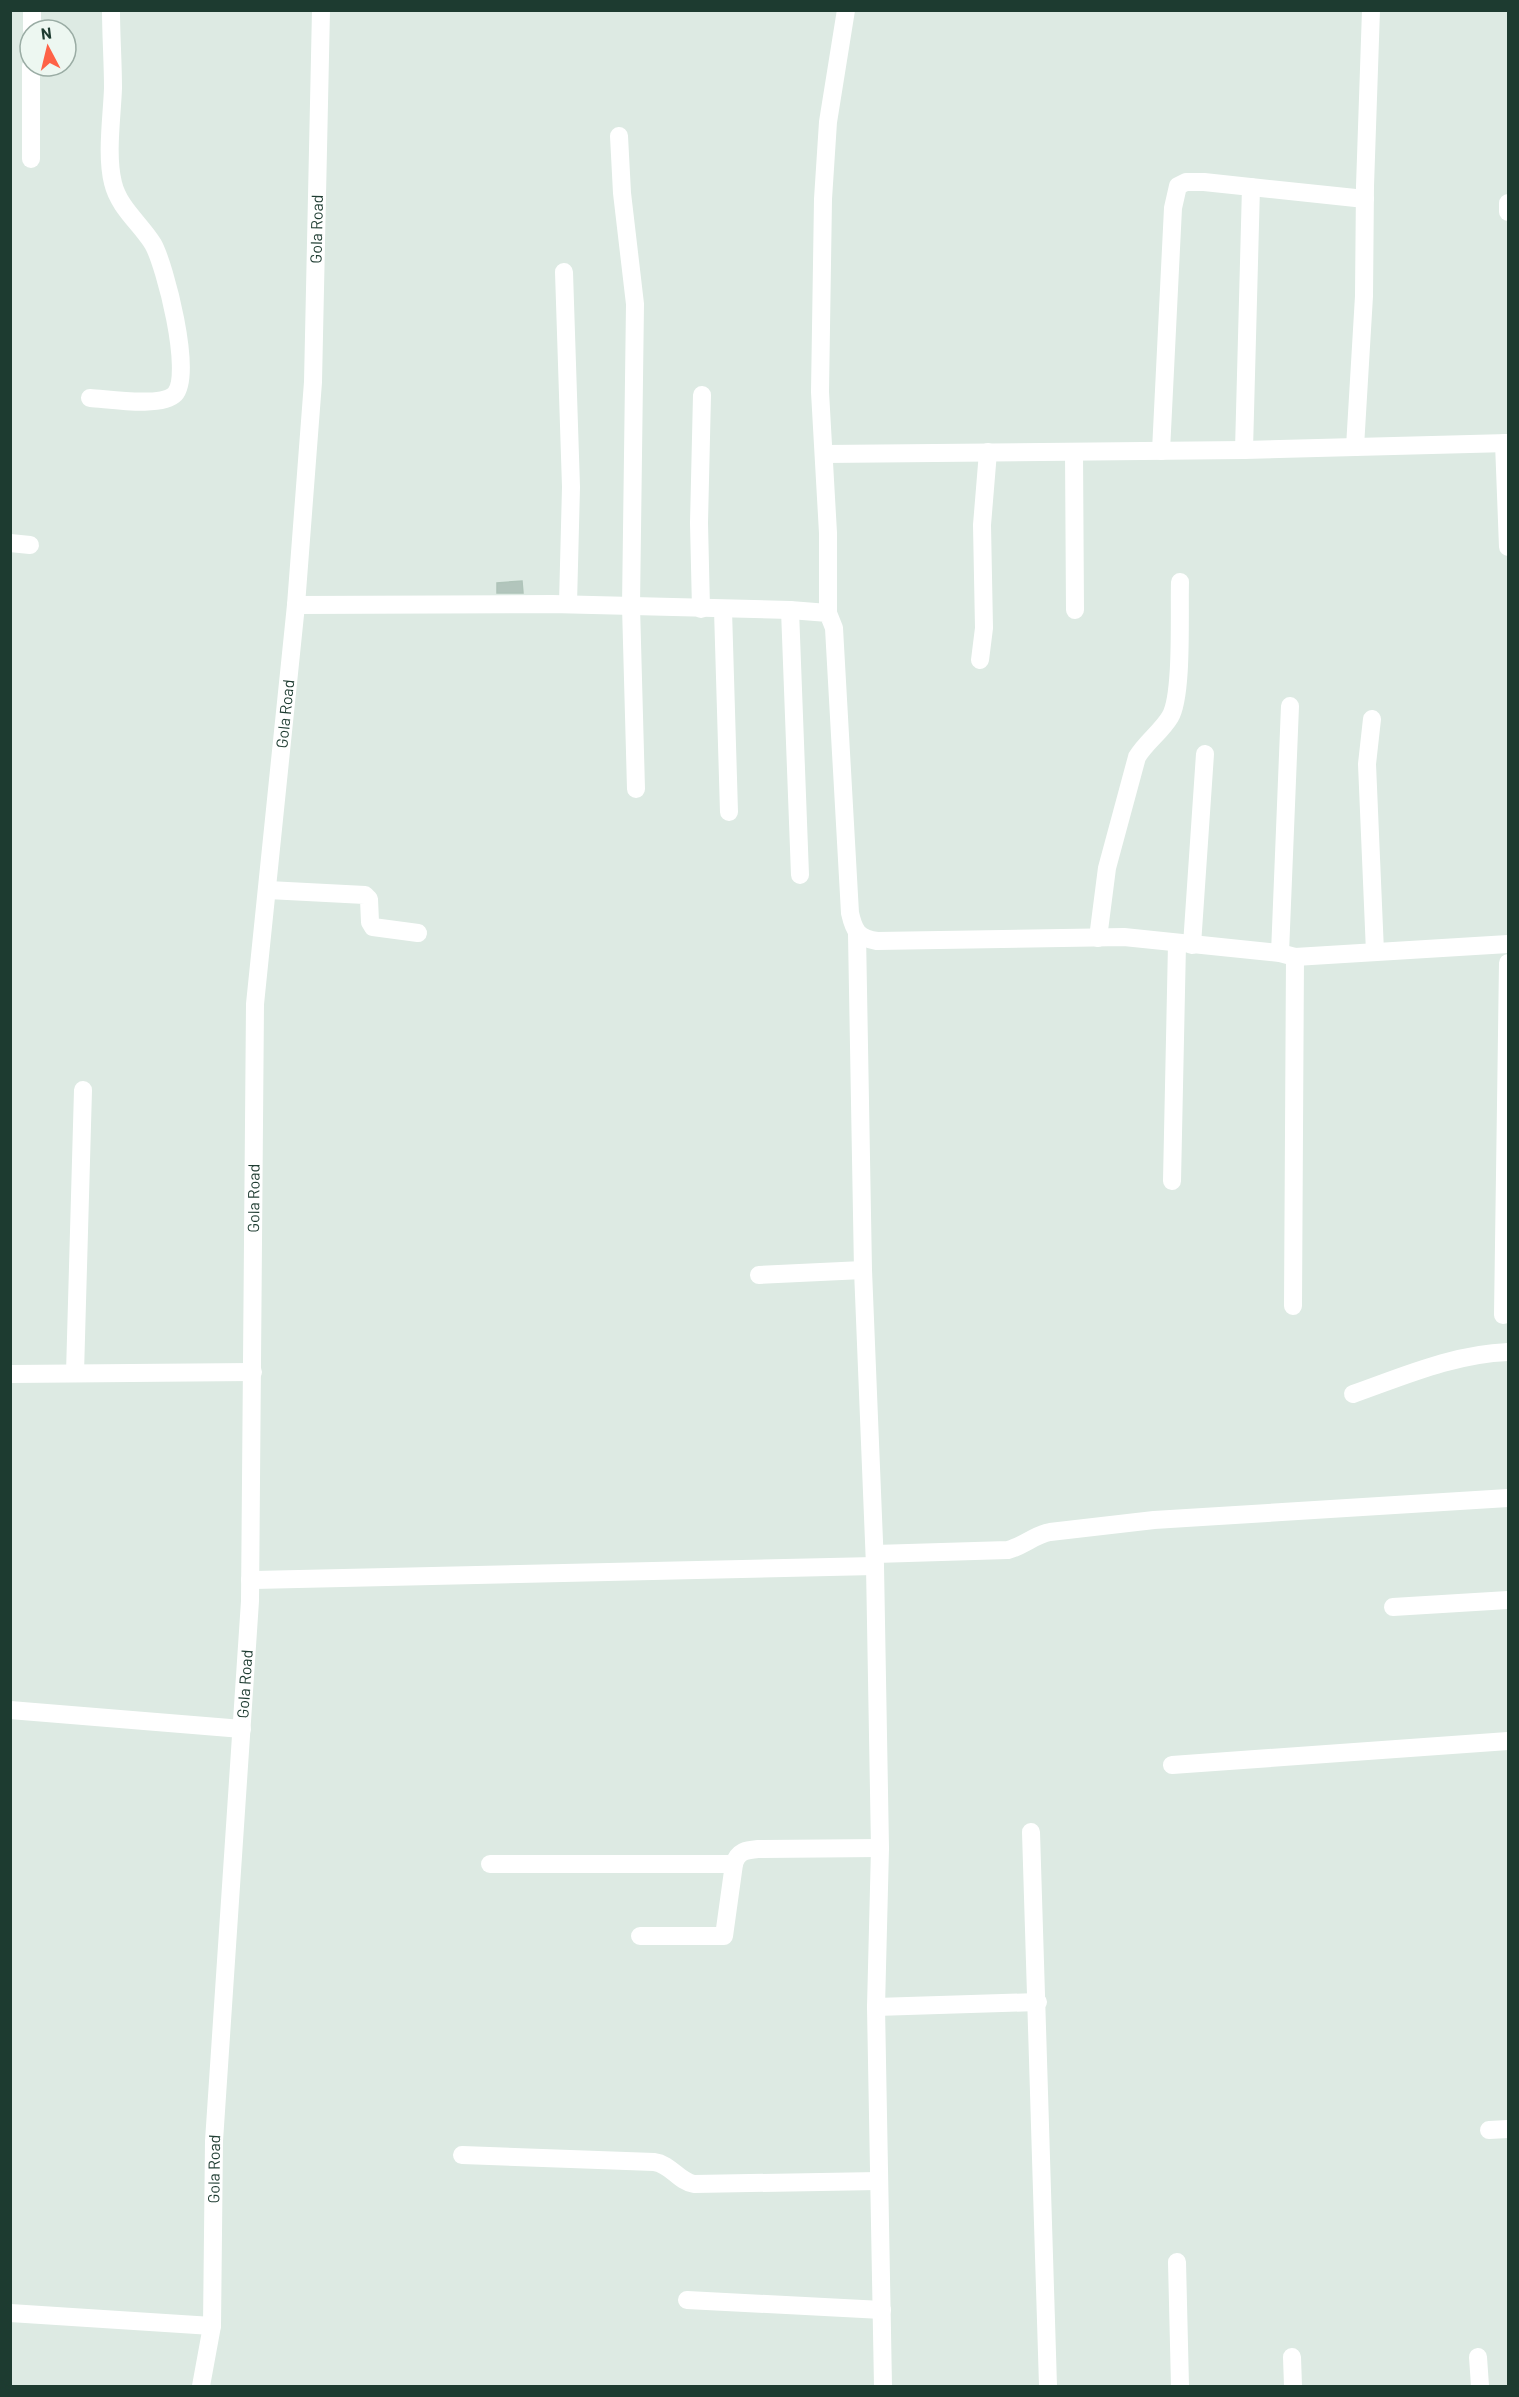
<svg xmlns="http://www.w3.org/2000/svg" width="1519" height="2397" font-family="Barlow,sans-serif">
<rect width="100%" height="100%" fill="#ddeae3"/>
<path fill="#b2c5bc" stroke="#afc4b9" stroke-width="1.5" d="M 522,581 L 523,593 L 497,593 L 497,583 Z"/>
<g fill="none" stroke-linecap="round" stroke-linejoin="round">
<g stroke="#fff" stroke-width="18">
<path d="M 32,30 L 32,10"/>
<path d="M 619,136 L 622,193 L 635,304 L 631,606 L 636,789"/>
<path d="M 31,159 L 31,66"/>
<path d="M 1508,203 L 1508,212"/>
<path d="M 564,272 L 571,487 L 568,604"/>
<path d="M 90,398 C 109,399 162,408 175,394 C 193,374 165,265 153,244 C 140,223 119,208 113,183 C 106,155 112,117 113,88 C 113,62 111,36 111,10"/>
<path d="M 1504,443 L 1508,547"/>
<path d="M 1355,447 L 1364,296 L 1365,186 L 1371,10"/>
<path d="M 1244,450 L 1251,187"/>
<path d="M 1161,451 L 1173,208 L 1178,186 L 1186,182 L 1204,182 L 1365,199"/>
<path d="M 1074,452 L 1075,610"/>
<path d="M 824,454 L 1244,450 L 1508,443"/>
<path d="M 10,543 L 30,545"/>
<path d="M 296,605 L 552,604 L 790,610 L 828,613 L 834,628 L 850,913 C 854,931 858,938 877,941 L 1124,937 L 1280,953 L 1295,957 L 1508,944"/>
<path d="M 701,609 L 699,523 L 702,395"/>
<path d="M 723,610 L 729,812"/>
<path d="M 790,610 L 800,875"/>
<path d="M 828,613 L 828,533 L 820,392 L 823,199 L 828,122 L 846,10"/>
<path d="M 980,660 L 984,628 L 982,525 L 988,452"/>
<path d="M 1372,719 L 1367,764 L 1375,952"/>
<path d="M 268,890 L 365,895 L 369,899 L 370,922 L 373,927 L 418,933"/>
<path d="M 857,934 L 863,1270 L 875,1566 L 880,1848 L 876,2007 L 883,2386"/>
<path d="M 1098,938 L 1107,868 L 1137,757 C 1146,742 1161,732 1170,717 C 1183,696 1179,611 1180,582"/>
<path d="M 1192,945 L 1205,754"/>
<path d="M 1280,953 L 1290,706"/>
<path d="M 1172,1181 L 1177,944"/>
<path d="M 759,1275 L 863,1270"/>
<path d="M 1293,1306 L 1295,957"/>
<path d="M 1503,1315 L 1508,963"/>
<path d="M 75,1373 L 83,1090"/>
<path d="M 10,1374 L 253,1372"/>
<path d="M 1353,1394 C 1404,1376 1454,1354 1508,1352"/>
<path d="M 875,1554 L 1008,1550 C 1024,1546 1034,1535 1050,1532 L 1154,1520 L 1508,1498"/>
<path d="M 250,1580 L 875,1566"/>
<path d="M 1393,1607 L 1508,1600"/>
<path d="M 10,1710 L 242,1729"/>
<path d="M 1172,1765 L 1508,1741"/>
<path d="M 1031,1832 L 1048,2386"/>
<path d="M 490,1864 L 734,1864"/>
<path d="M 640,1936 L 724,1936 L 734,1864 C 738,1851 746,1850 758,1849 L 880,1848"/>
<path d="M 876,2007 L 1038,2002"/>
<path d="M 1489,2130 L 1508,2129"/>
<path d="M 462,2155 L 654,2162 C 671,2164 678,2181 694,2184 L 879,2181"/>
<path d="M 1177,2262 L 1180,2386"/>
<path d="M 687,2300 L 882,2310"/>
<path d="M 10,2313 L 212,2326"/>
<path d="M 1292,2357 L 1293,2386"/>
<path d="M 1478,2357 L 1480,2386"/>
<path id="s1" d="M 201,2386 L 212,2326 L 214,2141 L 250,1601 L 255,1004 L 296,605 L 313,382 L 321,10"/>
</g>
</g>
<g text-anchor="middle" stroke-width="4.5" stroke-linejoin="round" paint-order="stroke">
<g font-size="16" fill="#1d3b30" stroke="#edf7f1">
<text dy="6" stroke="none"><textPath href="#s1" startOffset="2162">Gola Road</textPath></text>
<text dy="6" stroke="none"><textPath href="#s1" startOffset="1676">Gola Road</textPath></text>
<text dy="6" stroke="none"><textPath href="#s1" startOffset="1190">Gola Road</textPath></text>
<text dy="6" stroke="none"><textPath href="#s1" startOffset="704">Gola Road</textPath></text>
<text dy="6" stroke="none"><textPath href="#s1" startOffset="218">Gola Road</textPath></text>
</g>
</g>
<rect width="1519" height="2397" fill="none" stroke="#1d3b30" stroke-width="24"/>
<g transform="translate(48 48) rotate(353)"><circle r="28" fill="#edf7f1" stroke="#9aaca4" stroke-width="1.5"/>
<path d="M0-4.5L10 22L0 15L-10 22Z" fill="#fe6247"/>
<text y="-9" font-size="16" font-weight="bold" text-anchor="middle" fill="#1d3b30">N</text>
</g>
</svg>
